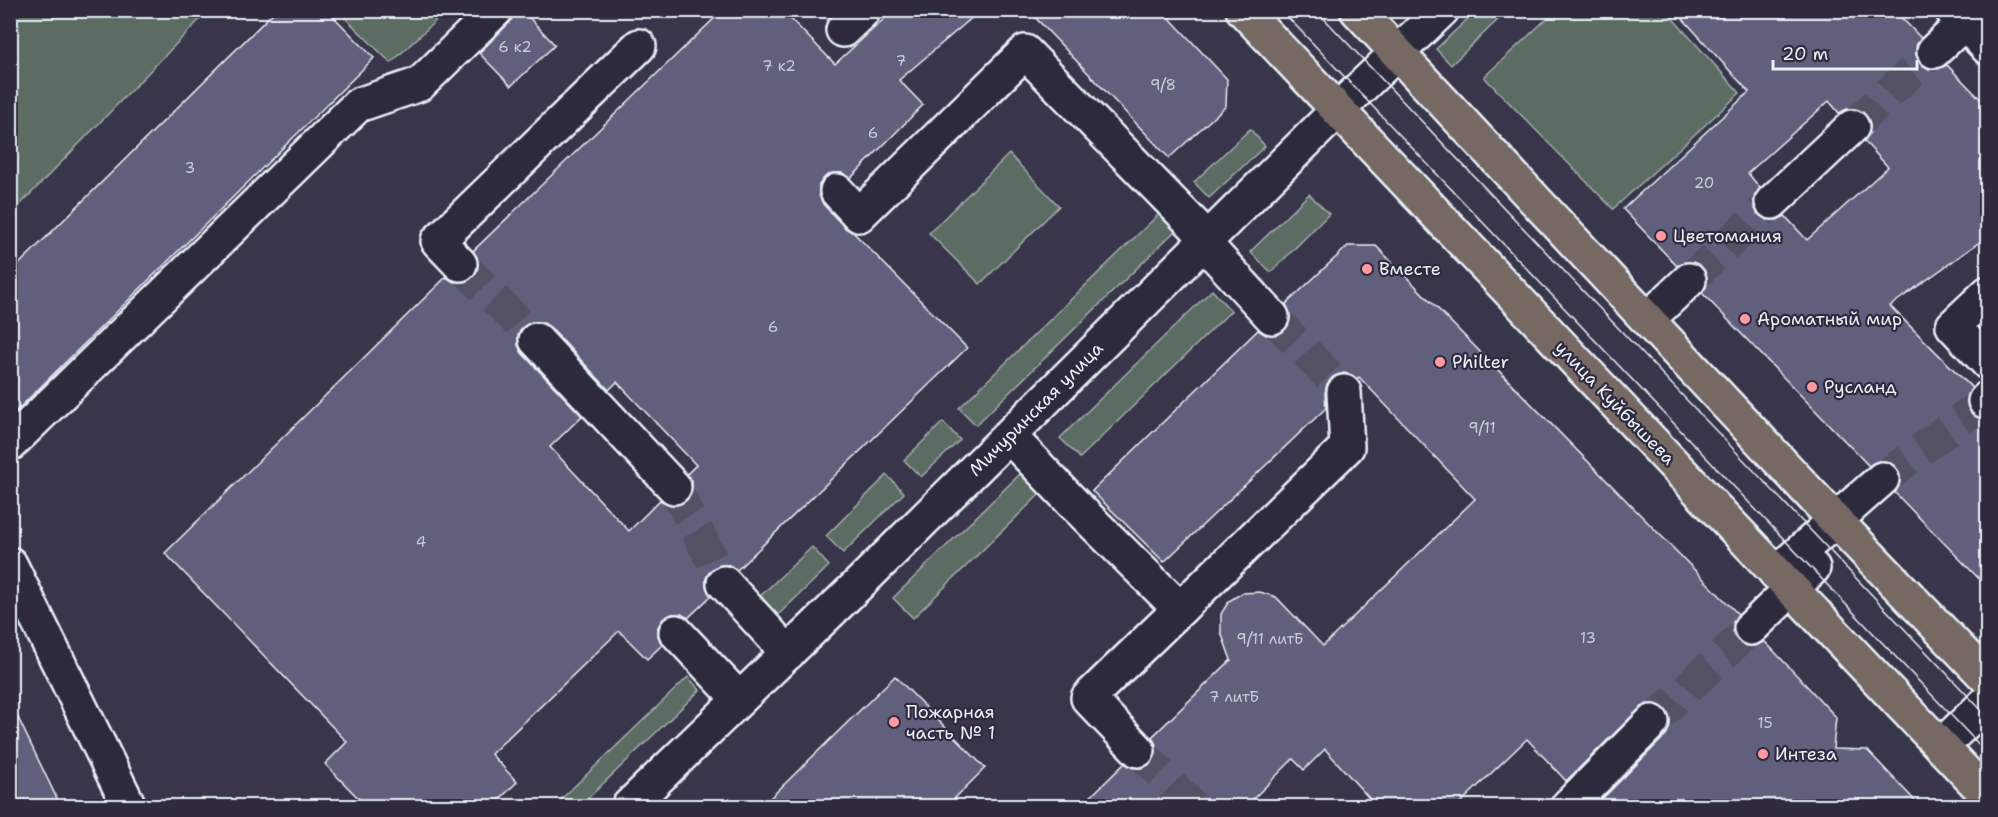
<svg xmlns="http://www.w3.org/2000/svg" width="1998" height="817" font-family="'Shantell Sans',sans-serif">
<rect width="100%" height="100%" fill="#39354a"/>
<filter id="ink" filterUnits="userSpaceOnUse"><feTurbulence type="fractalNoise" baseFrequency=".0167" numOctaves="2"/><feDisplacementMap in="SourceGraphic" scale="12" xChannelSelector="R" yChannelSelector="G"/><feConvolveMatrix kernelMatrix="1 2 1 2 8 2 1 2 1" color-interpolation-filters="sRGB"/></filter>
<g filter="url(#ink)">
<g fill="#5b6c64" stroke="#a2aeae" stroke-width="1.5">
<path d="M 10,11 L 208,11 L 11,214 L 10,214 Z"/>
<path d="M 338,11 L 446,11 L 391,63 Z"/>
<path d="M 1476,11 L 1507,11 L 1451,65 L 1436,49 Z"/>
<path d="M 1555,11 L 1666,11 L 1740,93 L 1613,209 L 1484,77 Z"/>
<path d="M 1250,129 L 1265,146 L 1209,198 L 1194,182 Z"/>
<path d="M 1009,154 L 1059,206 L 980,284 L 929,233 Z"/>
<path d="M 1309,194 L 1329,214 L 1271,272 L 1250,252 Z"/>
<path d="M 1159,214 L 1175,231 L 976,425 L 959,408 Z"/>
<path d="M 1212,290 L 1231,311 L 1080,458 L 1060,438 Z"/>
<path d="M 943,422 L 960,440 L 921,477 L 904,460 Z"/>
<path d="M 1021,473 L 1041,493 L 913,618 L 893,598 Z"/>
<path d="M 887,475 L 904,493 L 843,553 L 826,536 Z"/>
<path d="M 812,547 L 829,566 L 777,616 L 759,597 Z"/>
<path d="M 688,677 L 700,690 L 580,806 L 554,806 Z"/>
</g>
<g fill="#61607d" stroke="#e8f1f8" stroke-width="1.5" fill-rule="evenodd">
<path d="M 276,10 L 327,10 L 374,58 L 10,417 L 10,273 Z"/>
<path d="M 518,10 L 522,10 L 555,45 L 511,86 L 479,53 L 509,23 Z"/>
<path d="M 723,10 L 782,10 L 835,64 L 894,10 L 981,10 L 899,80 L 923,105 L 851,178 L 842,173 L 832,173 L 825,177 L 819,185 L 819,194 L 823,204 L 845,228 L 854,233 L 967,348 L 737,570 L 729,565 L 721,565 L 711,570 L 706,578 L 706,586 L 711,596 L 688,618 L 681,614 L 672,614 L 663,619 L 658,627 L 658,636 L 662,645 L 647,659 L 619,631 L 491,754 L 517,782 L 492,807 L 367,807 L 325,764 L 347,742 L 165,553 L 446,277 L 454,282 L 464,282 L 473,277 L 478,269 L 478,260 L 473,251 ZM 532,322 L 542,322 L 550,327 L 609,390 L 617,382 L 696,465 L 687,474 L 692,483 L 692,493 L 686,501 L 678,505 L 669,505 L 660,500 L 629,531 L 550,447 L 582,416 L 522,353 L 518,345 L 518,335 L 523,327 Z"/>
<path d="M 1028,10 L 1162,10 L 1227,79 L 1226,106 L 1169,158 Z"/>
<path d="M 1675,10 L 1894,10 L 1921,38 L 1916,46 L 1916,55 L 1921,64 L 1929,69 L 1938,69 L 1947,65 L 1988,107 L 1988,236 L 1890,306 L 1972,388 L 1967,397 L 1967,406 L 1972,415 L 1980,419 L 1988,419 L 1988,588 L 1895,493 L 1900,484 L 1900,476 L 1896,466 L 1887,461 L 1879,461 L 1869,466 L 1702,293 L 1707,285 L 1707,275 L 1703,268 L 1694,262 L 1685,262 L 1677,266 L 1623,209 L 1749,92 ZM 1829,101 L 1839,113 L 1847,109 L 1857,109 L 1866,115 L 1870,123 L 1870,132 L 1864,141 L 1888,167 L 1807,240 L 1785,216 L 1777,220 L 1767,220 L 1758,214 L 1754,206 L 1754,197 L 1760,188 L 1748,173 Z"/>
<path d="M 1348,246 L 1376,246 L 1738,614 L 1733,622 L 1733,632 L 1738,641 L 1745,646 L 1755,646 L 1764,641 L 1771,648 L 1836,717 L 1833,749 L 1867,750 L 1921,807 L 1594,807 L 1666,735 L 1670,726 L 1670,717 L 1665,708 L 1656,704 L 1647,704 L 1639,709 L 1566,781 L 1527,739 L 1456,807 L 1377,807 L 1325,749 L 1304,770 L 1293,759 L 1245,807 L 1080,807 L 1125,763 L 1133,768 L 1142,768 L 1151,764 L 1156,755 L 1156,745 L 1152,737 L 1231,660 L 1221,632 L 1221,614 L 1229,601 L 1242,593 L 1260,592 L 1276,597 L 1323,646 L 1475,499 L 1359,377 L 1357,379 L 1352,375 L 1344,373 L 1333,377 L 1327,384 L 1325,393 L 1326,408 L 1164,562 L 1092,491 L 1258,330 L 1266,335 L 1275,335 L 1285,330 L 1290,323 L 1290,314 L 1286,304 Z"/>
<path d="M 895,676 L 985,768 L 946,807 L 761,807 Z"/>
<path d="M 10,701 L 61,807 L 10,807 Z"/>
</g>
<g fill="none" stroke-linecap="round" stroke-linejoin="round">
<g stroke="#535164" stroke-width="33" stroke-dasharray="33 16" stroke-linecap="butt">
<path d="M 1852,127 L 1934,51"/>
<path d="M 460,264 L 536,340"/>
<path d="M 1689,280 L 1772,202"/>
<path d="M 1272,317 L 1344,392"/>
<path d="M 1882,479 L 1985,401"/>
<path d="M 674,487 L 724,583"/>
<path d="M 1652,722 L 1751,628"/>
<path d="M 1138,750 L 1192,806"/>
</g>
<defs>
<g id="minor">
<path d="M 1952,10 L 1988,48"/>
<path d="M 843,30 L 864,10"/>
<path d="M 1934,51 L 1964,23"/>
<path d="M 837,191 L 859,215 L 1025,52 L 1208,239"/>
<path d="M 1772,202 L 1852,127"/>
<path d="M 1204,243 L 1272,317"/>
<path d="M 460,264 L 438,241 L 639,46"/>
<path d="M 1988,293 L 1953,326 L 1988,363"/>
<path d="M 1648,319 L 1689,280"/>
<path d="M 536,340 L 674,487"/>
<path d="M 1985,401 L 1988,398"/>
<path d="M 1009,436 L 1076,506 L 1180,609 L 1088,698 L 1138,750"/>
<path d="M 10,444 L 358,105 L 420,84 L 496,10"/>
<path d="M 10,564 L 129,806"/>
<path d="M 1776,573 L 1882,479"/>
<path d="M 724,583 L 788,653"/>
<path d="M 1180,609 L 1347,447 L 1344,392"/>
<path d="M 1751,628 L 1813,568"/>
<path d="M 676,632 L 739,699"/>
<path d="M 1941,746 L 1988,701"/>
<path d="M 629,806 L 862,581 L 1357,91 L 1442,10"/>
<path d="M 1568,806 L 1652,722"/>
</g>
<g id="major">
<path d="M 1243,10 L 1988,796"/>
<path d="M 1357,10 L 1835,520 L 1988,679"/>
</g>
</defs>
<use href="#minor" stroke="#e8f1f8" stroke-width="38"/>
<use href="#major" stroke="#e8f1f8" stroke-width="38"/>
<use href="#minor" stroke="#2f2a3d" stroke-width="33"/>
<use href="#major" stroke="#766964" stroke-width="33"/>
<g stroke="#e8f1f8" stroke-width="1.5">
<path d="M 1281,10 L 1988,754"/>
<path d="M 1316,10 L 1988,717"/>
</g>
</g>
</g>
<g fill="#ff9aa2" stroke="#2f2a3d" stroke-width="2">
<circle cx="1661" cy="236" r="6"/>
<circle cx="1367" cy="269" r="6"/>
<circle cx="1745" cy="319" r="6"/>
<circle cx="1440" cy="362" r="6"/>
<circle cx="1812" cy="387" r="6"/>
<circle cx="894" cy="722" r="6"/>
<circle cx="1763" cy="754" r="6"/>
</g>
<g text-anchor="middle" stroke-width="4.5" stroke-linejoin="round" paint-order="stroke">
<g font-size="15" fill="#c6cdd9">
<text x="515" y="52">6 к2</text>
<text x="901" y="66">7</text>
<text x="779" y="71">7 к2</text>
<text x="1163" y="90">9/8</text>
<text x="873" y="138">6</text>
<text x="190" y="173">3</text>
<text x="1704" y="188">20</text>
<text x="773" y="332">6</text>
<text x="1482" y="433">9/11</text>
<text x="421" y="547">4</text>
<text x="1588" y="643">13</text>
<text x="1270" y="644">9/11 литБ</text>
<text x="1234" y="702">7 литБ</text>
<text x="1765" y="728">15</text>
</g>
<g font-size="18" fill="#e8f1f8" stroke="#2f2a3d" text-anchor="start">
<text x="1673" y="242">Цветомания</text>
<text x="1379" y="275">Вместе</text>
<text x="1757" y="325">Ароматный мир</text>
<text x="1452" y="368">Philter</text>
<text x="1824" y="393">Русланд</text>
<text x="906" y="718">Пожарная<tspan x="906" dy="21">часть № 1</tspan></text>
<text x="1775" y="760">Интеза</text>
</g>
<g font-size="18" fill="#e8f1f8" stroke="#2f2a3d">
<text transform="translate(1615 403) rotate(46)" y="6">улица Куйбышева</text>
<text transform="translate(1036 409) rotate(-45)" y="6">Мичуринская улица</text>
</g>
</g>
<rect width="1998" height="817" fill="none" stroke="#2f2a3d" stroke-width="36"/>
<rect x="18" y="18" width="1962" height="781" fill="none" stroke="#e8f1f8" stroke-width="2" filter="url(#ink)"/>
<path d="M1773 60v9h144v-9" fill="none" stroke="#e8f1f8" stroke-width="3"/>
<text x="1782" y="60" font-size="18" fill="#e8f1f8" stroke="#2f2a3d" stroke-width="4.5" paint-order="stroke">20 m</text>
</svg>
